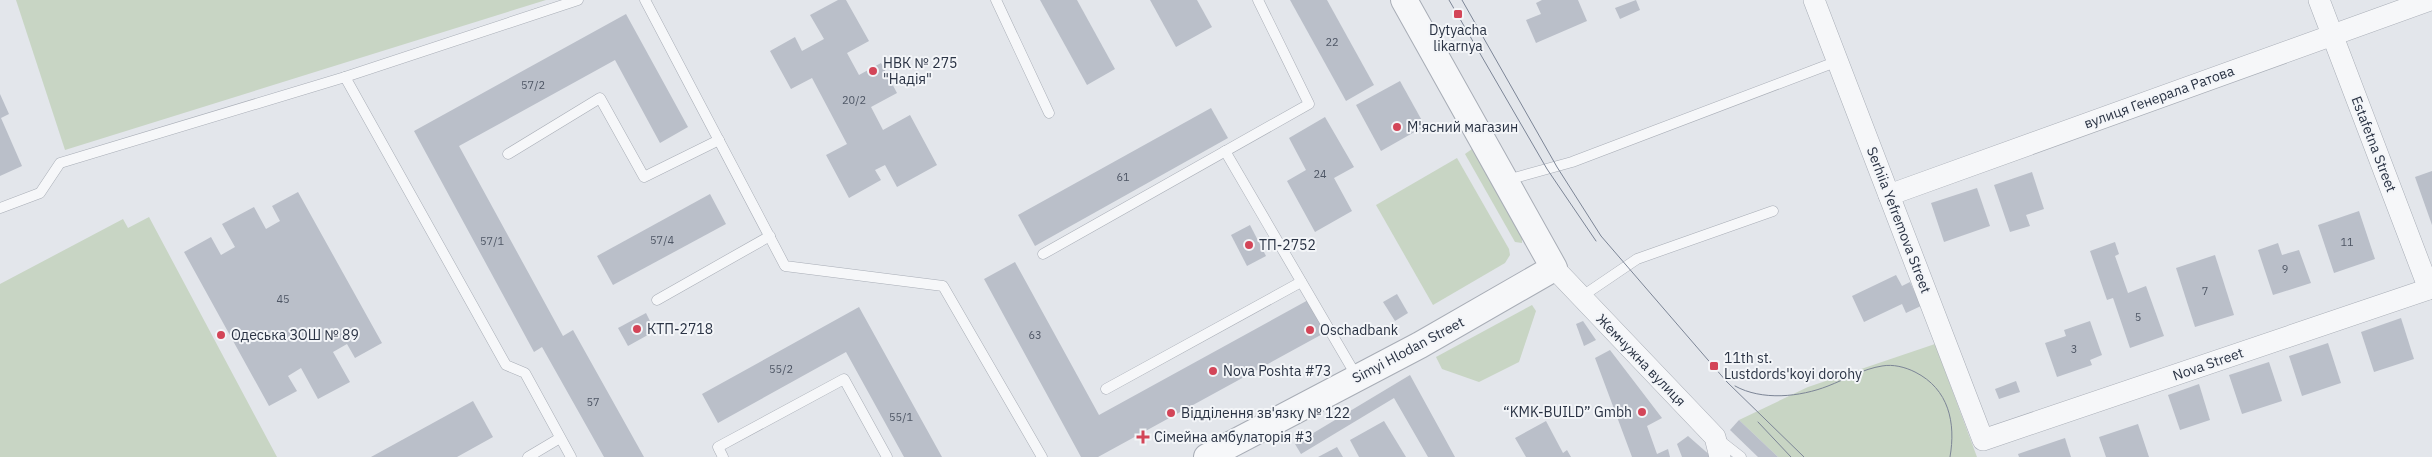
<svg xmlns="http://www.w3.org/2000/svg" width="2432" height="457" viewBox="0 0 2432 457" font-family="'IBM Plex Sans',sans-serif">
<rect width="100%" height="100%" fill="#e3e6eb"/>
<!-- green -->
<g fill="#c8d5c4">
<path d="M16,0H546L65,150Z"/>
<path d="M1472,149L1522,237V243L1515,242L1465,154Z"/>
<path d="M1457,158L1509,249L1510,255L1505,263L1433,305L1376,205Z"/>
<path d="M149,217L277,457H0V284L123,219L128,228Z"/>
<path d="M1532,305L1536,311L1519,362L1479,382L1442,369L1436,357Z"/>
<path d="M1935,344L1977,457H1778L1739,420L1808,387Z"/>
</g>
<!-- building -->
<g fill="#babfc9">
<path d="M838,0H846L869,41L847,53L859,75L881,63L897,93L871,107L883,130L910,115L937,165L897,187L885,165L875,170L881,180L849,198L826,155L847,144L812,78L791,89L770,51L795,37L802,51L824,39L810,15Z"/>
<path d="M1040,0H1077L1115,69L1087,85Z"/>
<path d="M1150,0H1197L1212,27L1176,47Z"/>
<path d="M1290,0H1327L1374,85L1346,101Z"/>
<path d="M1542,0H1578L1587,21L1536,43L1526,20L1541,14L1536,3Z"/>
<path d="M1636,0L1640,10L1620,19L1615,8Z"/>
<path d="M626,14L688,127L660,143L615,60L459,146L563,336L573,330L644,457H604L542,347L534,352L414,131Z"/>
<path d="M1400,81L1425,126L1381,151L1356,105Z"/>
<path d="M0,94L9,114L1,118L22,166L0,176Z"/>
<path d="M1211,108L1228,138L1035,246L1018,215Z"/>
<path d="M1325,117L1354,167L1334,178L1352,211L1315,232L1287,181L1306,170L1289,138Z"/>
<path d="M2432,171V225L2415,177Z"/>
<path d="M2032,172L2044,209L2026,215L2030,226L2010,232L1994,185Z"/>
<path d="M1977,188L1990,226L1944,242L1931,203Z"/>
<path d="M298,192L382,343L355,358L347,344L333,352L350,382L318,399L301,368L288,376L297,391L269,406L184,252L211,237L221,255L235,247L222,224L254,207L266,229L280,221L272,206Z"/>
<path d="M710,194L726,224L613,285L597,256Z"/>
<path d="M2359,211L2375,259L2334,273L2318,225Z"/>
<path d="M1250,225L1266,256L1247,266L1231,235Z"/>
<path d="M2115,242L2119,254L2115,256L2128,293L2146,286L2164,336L2130,348L2113,298L2107,300L2090,251Z"/>
<path d="M2278,243L2282,255L2299,250L2311,283L2273,295L2258,250Z"/>
<path d="M2215,255L2234,315L2195,327L2176,268Z"/>
<path d="M1015,262L1099,415L1310,299L1328,331L1098,457H1081L984,279Z"/>
<path d="M1896,275L1902,286L1910,282L1921,306L1906,313L1902,304L1864,322L1852,296Z"/>
<path d="M1397,294L1408,313L1395,321L1383,302Z"/>
<path d="M859,307L942,457H904L846,352L718,423L702,394Z"/>
<path d="M646,313L655,331L628,346L618,328Z"/>
<path d="M2401,318L2414,359L2374,372L2361,332Z"/>
<path d="M1583,321L1596,340L1584,346L1576,324Z"/>
<path d="M2090,321L2102,355L2090,360L2092,365L2057,377L2045,343L2066,336L2064,330Z"/>
<path d="M2328,343L2341,383L2302,396L2289,356Z"/>
<path d="M1610,350L1662,418L1647,426L1657,454L1668,449L1670,457H1632L1595,358Z"/>
<path d="M2269,362L2282,401L2242,414L2229,375Z"/>
<path d="M1410,375L1455,457H1428L1394,398L1301,454L1295,444Z"/>
<path d="M2016,381L2020,392L1999,399L1995,389Z"/>
<path d="M2199,384L2210,420L2180,430L2168,395Z"/>
<path d="M473,401L493,437L457,457H371Z"/>
<path d="M1739,420L1778,457H1758L1730,430Z"/>
<path d="M1384,421L1406,457H1359L1350,440Z"/>
<path d="M1546,421L1563,453L1567,450L1571,457H1526L1515,438Z"/>
<path d="M2138,424L2149,457H2106L2099,437Z"/>
<path d="M1688,436L1712,457H1682L1677,444Z"/>
<path d="M2065,438L2071,457H2019L2018,454Z"/>
<path d="M1337,447L1343,457H1318Z"/>
</g>
<g fill="none" stroke-linecap="round" stroke-linejoin="round">
<!-- service casing -->
<g stroke="#a8adb6" stroke-width="11">
<g id="service">
<path d="M645,0L785,266L943,286L1042,457"/>
<path d="M996,0L1049,113"/>
<path d="M345,77L578,0"/>
<path d="M1225,151L1357,377"/>
<path d="M508,154L600,98L644,177L719,140"/>
<path d="M1507,180L1572,162L1838,61"/>
<path d="M0,208L40,193L60,163L345,77L506,365L525,373L571,457"/>
<path d="M1043,254L1309,104L1258,0"/>
<path d="M1581,297L1637,259L1773,211"/>
<path d="M657,300L770,236"/>
<path d="M1106,389L1301,282"/>
<path d="M1718,439L1741,457"/>
<path d="M528,457L560,438"/>
<path d="M723,457L718,447L844,379L887,457"/>
</g>
</g>
<!-- minor casing -->
<g stroke="#a8adb6" stroke-width="22">
<g id="minor">
<path d="M1814,0L1983,440L2432,288"/>
<path d="M2319,0L2429,289"/>
<path d="M1889,195L2430,0"/>
<path d="M1554,268L1715,437L1720,457"/>
</g>
</g>
<!-- tertiary casing -->
<g stroke="#a8adb6" stroke-width="28">
<path id="tertiary" d="M1207,457L1420,345L1554,268L1404,0"/>
</g>
<!-- service -->
<use href="#service" stroke="#f6f7f9" stroke-width="10"/>
<!-- minor -->
<use href="#minor" stroke="#f6f7f9" stroke-width="21"/>
<!-- tertiary -->
<use href="#tertiary" stroke="#f6f7f9" stroke-width="26"/>
<!-- tram -->
<g stroke="#7c8596" stroke-width="1">
<path d="M1449,0L1547,169L1596,241"/>
<path d="M1462,0L1557,167L1601,236L1727,382L1804,457"/>
<path d="M1735,386C1762,401 1800,397 1828,386C1846,379 1863,369 1882,366C1893,364 1905,367 1915,372C1949,389 1956,423 1950,457"/>
<path d="M1758,422L1791,457"/>
</g>
</g>
<!-- markers -->
<g fill="#d34558" stroke="#f3f5f8" stroke-width="2">
<rect x="1453" y="9" width="10" height="10" rx="2.5"/>
<circle cx="873" cy="71" r="5"/>
<circle cx="1397" cy="127" r="5"/>
<circle cx="1249" cy="245" r="5"/>
<circle cx="637" cy="329" r="5"/>
<circle cx="1310" cy="330" r="5"/>
<circle cx="221" cy="335" r="5"/>
<rect x="1709" y="361" width="10" height="10" rx="2.5"/>
<circle cx="1213" cy="371" r="5"/>
<circle cx="1642" cy="412" r="5"/>
<circle cx="1171" cy="413" r="5"/>
<path d="M1140.5 429.5h5v5h5v5h-5v5h-5v-5h-5v-5h5z"/>
</g>
<g text-anchor="middle" dominant-baseline="central" stroke-width="4" stroke-linejoin="round" paint-order="stroke">
<!-- number labels -->
<g font-size="11" fill="#4e5665">
<text x="1332" y="42">22</text>
<text x="533" y="85">57/2</text>
<text x="854" y="100">20/2</text>
<text x="1320" y="174">24</text>
<text x="1123" y="177">61</text>
<text x="662" y="240">57/4</text>
<text x="492" y="241">57/1</text>
<text x="2347" y="242">11</text>
<text x="2285" y="269">9</text>
<text x="2205" y="291">7</text>
<text x="283" y="299">45</text>
<text x="2138" y="317">5</text>
<text x="1035" y="335">63</text>
<text x="2074" y="349">3</text>
<text x="781" y="369">55/2</text>
<text x="593" y="402">57</text>
<text x="901" y="417">55/1</text>
</g>
<!-- poi labels -->
<g font-size="14" fill="#2a3344" stroke="#f3f5f8" text-anchor="start">
<text x="1458" y="30" text-anchor="middle">Dytyacha<tspan x="1458" dy="16">likarnya</tspan></text>
<text x="883" y="63">НВК № 275<tspan x="883" dy="16">"Надія"</tspan></text>
<text x="1407" y="127">М'ясний магазин</text>
<text x="1259" y="245">ТП-2752</text>
<text x="647" y="329">КТП-2718</text>
<text x="1320" y="330">Oschadbank</text>
<text x="231" y="335">Одеська ЗОШ № 89</text>
<text x="1724" y="358">11th st.<tspan x="1724" dy="16">Lustdords'koyi dorohy</tspan></text>
<text x="1223" y="371">Nova Poshta #73</text>
<text x="1632" y="412" text-anchor="end">“KMK-BUILD” Gmbh</text>
<text x="1181" y="413">Відділення зв'язку № 122</text>
<text x="1154" y="437">Сімейна амбулаторія #3</text>
</g>
<!-- street labels -->
<g font-size="14" fill="#2a3344" stroke="#f3f5f8">
<text transform="translate(2159 97) rotate(-20)">вулиця Генерала Ратова</text>
<text transform="translate(2374 144) rotate(69)">Estafetna Street</text>
<text transform="translate(1899 220) rotate(69)">Serhiia Yefremova Street</text>
<text transform="translate(1408 350) rotate(-28)">Simyi Hlodan Street</text>
<text transform="translate(1641 360) rotate(46)">Жемчужна вулиця</text>
<text transform="translate(2208 364) rotate(-19)">Nova Street</text>
</g>
</g>
</svg>
